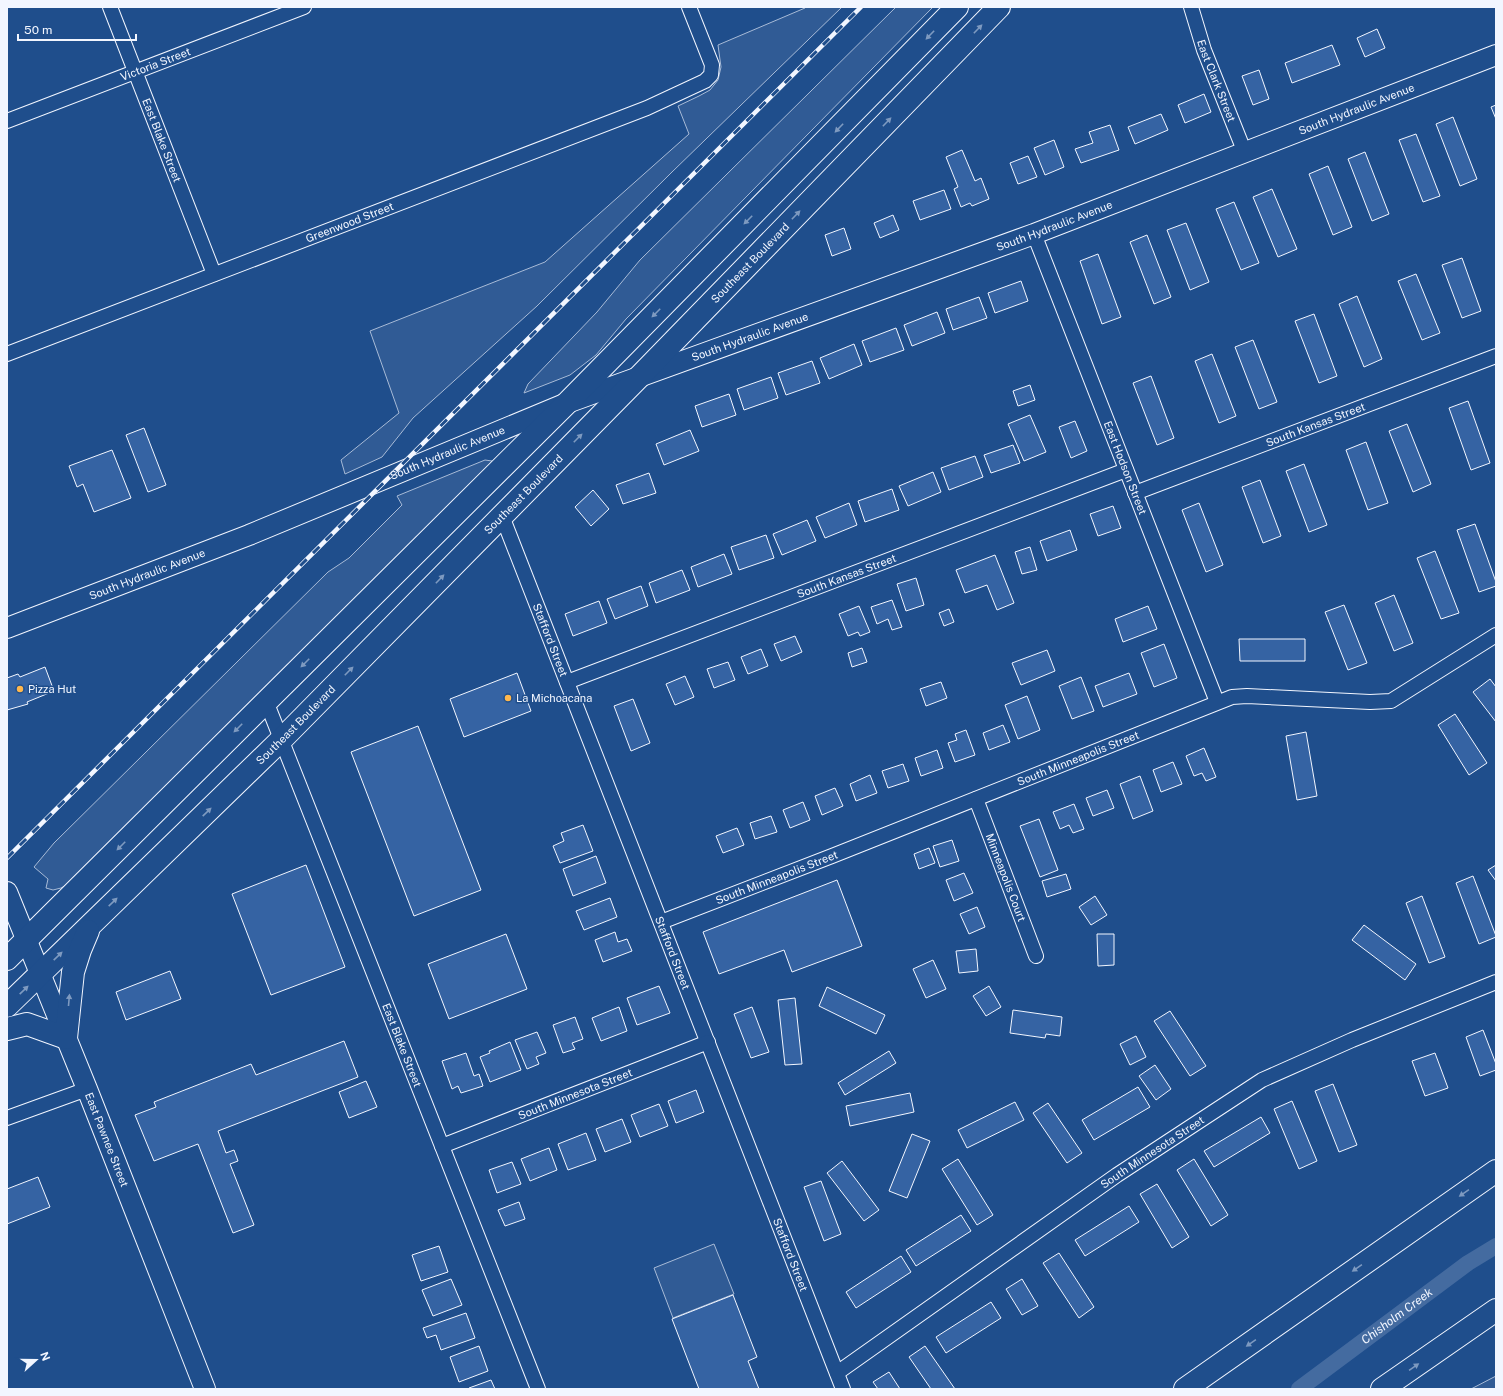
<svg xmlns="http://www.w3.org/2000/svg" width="1503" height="1396" viewBox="0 0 1503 1396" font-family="'Public Sans',sans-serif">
<rect width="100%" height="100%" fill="#1f4e8c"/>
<!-- built -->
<g fill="#305b95" stroke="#a8bbd7">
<path d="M805,7H842L672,172L537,306L413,418L382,457L345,474L341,460L399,413L370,331L545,262L689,134L678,106L699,96L710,90L718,80L721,67L718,45L805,8Z"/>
<path d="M896,7H933L626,319L596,355L570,375L524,393L528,384L597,312L640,260Z"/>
<path d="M485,460L492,461V466L70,883L61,888L53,890L46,888L48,879L34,867L54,843L328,572L349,558L402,505L397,496Z"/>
<path d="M714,1244L734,1294L673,1318L654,1268Z"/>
<path d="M1496,1376V1389H1471Z"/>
</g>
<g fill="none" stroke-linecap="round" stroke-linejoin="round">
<!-- canal -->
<path stroke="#446ba0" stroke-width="16" id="s1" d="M1299,1389L1468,1263L1496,1246"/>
</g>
<!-- building -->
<g fill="#3563a3" stroke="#f2f6ff">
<path d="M1377,29L1385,48L1365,57L1357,38Z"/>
<path d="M1332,45L1340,65L1292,83L1285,63Z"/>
<path d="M1259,70L1269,99L1253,105L1242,76Z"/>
<path d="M1204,94L1211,112L1185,123L1178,105Z"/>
<path d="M1496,105V119L1491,107Z"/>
<path d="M1161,114L1168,130L1135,144L1128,127Z"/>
<path d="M1453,117L1477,179L1460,186L1436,124Z"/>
<path d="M1110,125L1119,150L1081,163L1075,149L1093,143L1089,132Z"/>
<path d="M1416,134L1440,196L1423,202L1399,140Z"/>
<path d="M1054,140L1064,167L1045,175L1034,148Z"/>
<path d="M962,150L975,181L981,178L989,199L972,206L970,203L961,207L954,189L958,187L946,157Z"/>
<path d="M1365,152L1389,214L1372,221L1348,159Z"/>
<path d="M1028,156L1037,177L1018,184L1010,163Z"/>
<path d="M1328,166L1352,227L1333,235L1309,174Z"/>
<path d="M1272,189L1297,249L1278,257L1253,197Z"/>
<path d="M944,190L951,209L920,220L913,201Z"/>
<path d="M1234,202L1259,263L1241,270L1216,209Z"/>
<path d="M893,215L899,230L880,238L874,223Z"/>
<path d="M1186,223L1209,282L1190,290L1167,230Z"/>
<path d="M844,228L851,249L832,256L825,235Z"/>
<path d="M1147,235L1171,297L1154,304L1130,242Z"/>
<path d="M1098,254L1121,317L1102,324L1080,261Z"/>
<path d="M1462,258L1481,311L1462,318L1442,265Z"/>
<path d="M1416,274L1440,333L1422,340L1398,281Z"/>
<path d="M1021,281L1028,301L995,313L988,293Z"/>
<path d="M1357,296L1382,359L1364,367L1339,304Z"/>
<path d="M979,297L987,318L953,330L946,309Z"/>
<path d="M937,312L945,333L912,346L904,325Z"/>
<path d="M1314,314L1337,376L1319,383L1295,321Z"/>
<path d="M896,328L904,350L870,362L862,341Z"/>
<path d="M1253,340L1277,402L1259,409L1235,347Z"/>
<path d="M854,344L862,365L829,379L820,358Z"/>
<path d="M1212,354L1236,416L1219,423L1195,361Z"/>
<path d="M812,361L820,383L786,395L778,373Z"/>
<path d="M1151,376L1174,438L1157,445L1133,383Z"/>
<path d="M771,377L778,398L744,410L737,389Z"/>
<path d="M1030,385L1035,400L1018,406L1013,391Z"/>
<path d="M729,394L736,415L702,427L695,406Z"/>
<path d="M1468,401L1490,463L1471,470L1449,408Z"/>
<path d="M1030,415L1046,452L1024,461L1008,424Z"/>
<path d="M1075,421L1087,451L1071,458L1059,427Z"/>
<path d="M1407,424L1431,484L1413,492L1389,431Z"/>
<path d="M144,428L166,485L148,492L126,435Z"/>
<path d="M690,430L699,451L664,465L656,444Z"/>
<path d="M1366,442L1388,503L1368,510L1346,450Z"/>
<path d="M1013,445L1020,463L991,473L984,455Z"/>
<path d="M112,450L131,498L94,512L83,484L77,487L69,466Z"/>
<path d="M975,456L983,477L949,490L941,468Z"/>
<path d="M1304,464L1327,525L1309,532L1286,471Z"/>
<path d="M933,472L941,492L908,506L899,486Z"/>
<path d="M649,473L656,493L623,504L616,485Z"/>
<path d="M1260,480L1281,536L1263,543L1242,487Z"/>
<path d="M892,489L899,510L865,522L858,501Z"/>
<path d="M593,490L609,509L591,526L575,507Z"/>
<path d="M849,503L857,525L825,538L816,517Z"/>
<path d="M1199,503L1223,565L1206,572L1182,510Z"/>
<path d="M1113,506L1121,528L1098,536L1090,514Z"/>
<path d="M807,520L816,541L782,555L773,534Z"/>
<path d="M1475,524L1496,582V586L1479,592L1457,530Z"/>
<path d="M1070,530L1077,550L1047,561L1040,541Z"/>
<path d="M766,535L774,558L739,570L731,547Z"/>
<path d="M1030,547L1037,570L1022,574L1015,552Z"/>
<path d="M1435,551L1459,613L1441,619L1417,558Z"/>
<path d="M724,554L732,574L698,587L691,567Z"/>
<path d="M995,555L1014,603L997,610L987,585L965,593L956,570Z"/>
<path d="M682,570L690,590L656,603L649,583Z"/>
<path d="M916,578L924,605L906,611L897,584Z"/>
<path d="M641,586L648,606L615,619L607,599Z"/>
<path d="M1394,595L1413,643L1394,651L1375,603Z"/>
<path d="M892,600L902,627L892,630L888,619L877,624L871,607Z"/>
<path d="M599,601L607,623L573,636L565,614Z"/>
<path d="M1344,605L1367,663L1348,670L1325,612Z"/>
<path d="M859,606L870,632L860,636L858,632L848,636L839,614Z"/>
<path d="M1148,606L1157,629L1123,642L1115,619Z"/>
<path d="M949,609L954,622L944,626L939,613Z"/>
<path d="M795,636L802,652L781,661L774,644Z"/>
<path d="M1239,639H1305V661H1240Z"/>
<path d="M1164,644L1177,678L1154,687L1141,653Z"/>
<path d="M862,648L867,662L852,667L848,653Z"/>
<path d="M761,649L768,666L748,674L741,657Z"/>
<path d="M1047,650L1055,671L1021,685L1012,663Z"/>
<path d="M728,662L735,680L714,688L707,669Z"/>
<path d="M45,667L54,691L27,702L28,704L7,710V678L18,674L20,677Z"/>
<path d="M517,673L531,711L464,737L450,699Z"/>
<path d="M1129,673L1137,694L1103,707L1095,686Z"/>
<path d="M685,676L694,697L675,705L666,684Z"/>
<path d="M1081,677L1094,711L1072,719L1059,686Z"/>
<path d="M1490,679L1496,687V722L1473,692Z"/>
<path d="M941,682L947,698L926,706L920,689Z"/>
<path d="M1027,696L1040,730L1018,739L1005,705Z"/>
<path d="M633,699L650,743L631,751L614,706Z"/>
<path d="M1455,714L1487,763L1469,775L1438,725Z"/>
<path d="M1003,725L1010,742L989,750L983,733Z"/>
<path d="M418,726L481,890L414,916L351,752Z"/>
<path d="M966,730L975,755L955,762L948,743L957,740L955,734Z"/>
<path d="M1306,732L1317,796L1297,800L1286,736Z"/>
<path d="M1204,748L1216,777L1206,781L1202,773L1194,776L1186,756Z"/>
<path d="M937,750L943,768L921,776L915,758Z"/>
<path d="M1173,762L1182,784L1161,792L1153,770Z"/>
<path d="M903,764L909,781L888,788L882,771Z"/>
<path d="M870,775L877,793L856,801L850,784Z"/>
<path d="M1140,776L1153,811L1133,819L1120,784Z"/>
<path d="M835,788L843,806L822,815L815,796Z"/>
<path d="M1107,790L1114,808L1093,816L1086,798Z"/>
<path d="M803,802L810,820L790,828L783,810Z"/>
<path d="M1074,804L1084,829L1073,833L1069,825L1060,829L1053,812Z"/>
<path d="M771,816L777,832L755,839L750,823Z"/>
<path d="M1039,819L1058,870L1040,877L1020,826Z"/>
<path d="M583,825L593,851L560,863L553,846L564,841L561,833Z"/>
<path d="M737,828L744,845L723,853L716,836Z"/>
<path d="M952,840L959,861L940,867L933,846Z"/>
<path d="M929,848L935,863L919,869L914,854Z"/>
<path d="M596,856L606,883L573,896L563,869Z"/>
<path d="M306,865L345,967L271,995L232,894Z"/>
<path d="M1496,865V881L1488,870Z"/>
<path d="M964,873L973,893L954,901L946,880Z"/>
<path d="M1066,874L1071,889L1047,897L1042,881Z"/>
<path d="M1473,876L1496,936V937L1479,944L1456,883Z"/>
<path d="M837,880L862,946L792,972L784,950L719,974L703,932Z"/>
<path d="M1095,896L1107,915L1091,925L1079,907Z"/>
<path d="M1422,896L1445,957L1429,963L1406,903Z"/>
<path d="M610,898L617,917L584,930L576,911Z"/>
<path d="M977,907L985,927L969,934L960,914Z"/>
<path d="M1364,925L1416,964L1405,980L1352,940Z"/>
<path d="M615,932L618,942L627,939L632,951L603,962L595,940Z"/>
<path d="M506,934L527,989L449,1019L428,964Z"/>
<path d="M1097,934H1114V965L1098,966Z"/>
<path d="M976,949L978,971L959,973L956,951Z"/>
<path d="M933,960L946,989L926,998L913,969Z"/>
<path d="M170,971L181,999L126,1020L116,992Z"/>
<path d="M659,986L670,1013L637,1025L627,998Z"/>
<path d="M989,986L1001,1007L986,1016L973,996Z"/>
<path d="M827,987L885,1015L876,1034L819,1006Z"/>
<path d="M795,998L802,1064L785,1065L778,1000Z"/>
<path d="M619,1007L627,1031L601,1041L592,1018Z"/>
<path d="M752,1007L769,1052L751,1058L734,1014Z"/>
<path d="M1013,1010L1062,1017L1060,1036L1046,1034L1045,1038L1010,1033Z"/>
<path d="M1170,1011L1206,1066L1190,1076L1154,1021Z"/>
<path d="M575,1017L583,1039L572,1043L575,1049L563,1053L553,1025Z"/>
<path d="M1483,1030L1496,1064V1070L1480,1076L1466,1037Z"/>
<path d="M537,1032L546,1053L536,1057L539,1064L527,1069L515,1040Z"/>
<path d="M1136,1036L1146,1057L1130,1065L1120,1044Z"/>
<path d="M344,1041L358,1077L218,1131L226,1153L234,1150L238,1161L230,1164L254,1225L233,1233L198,1144L154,1161L135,1115L156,1107L154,1102L251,1064L256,1075Z"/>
<path d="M510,1042L521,1070L490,1082L480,1057L490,1053L489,1051Z"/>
<path d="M889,1051L896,1063L845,1095L838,1083Z"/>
<path d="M466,1053L474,1076L479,1074L483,1086L461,1093L458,1086L452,1089L442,1061Z"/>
<path d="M1435,1053L1448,1088L1425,1096L1412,1061Z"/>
<path d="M1155,1065L1171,1089L1156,1100L1139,1076Z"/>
<path d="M366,1081L377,1107L349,1118L339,1092Z"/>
<path d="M1333,1084L1357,1145L1339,1152L1315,1091Z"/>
<path d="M1138,1087L1150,1107L1094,1140L1082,1120Z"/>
<path d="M696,1090L704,1112L676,1123L668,1101Z"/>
<path d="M910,1093L914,1112L850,1126L846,1106Z"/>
<path d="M1292,1101L1317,1161L1299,1169L1274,1109Z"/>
<path d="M1015,1102L1024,1120L967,1148L958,1130Z"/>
<path d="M1048,1103L1082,1153L1067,1163L1033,1113Z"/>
<path d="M659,1104L668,1126L640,1137L631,1115Z"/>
<path d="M1261,1117L1270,1133L1214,1167L1204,1151Z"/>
<path d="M622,1119L631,1142L605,1152L596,1129Z"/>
<path d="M586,1133L596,1160L568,1170L558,1144Z"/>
<path d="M912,1134L930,1141L907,1198L889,1191Z"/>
<path d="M549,1148L557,1170L530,1181L521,1159Z"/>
<path d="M958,1159L993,1215L977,1225L942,1169Z"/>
<path d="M1194,1159L1228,1215L1211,1226L1177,1170Z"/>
<path d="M842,1161L879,1210L864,1221L827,1173Z"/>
<path d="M512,1162L521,1184L497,1193L489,1170Z"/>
<path d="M38,1177L50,1207L7,1224V1189Z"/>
<path d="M821,1181L841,1234L824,1241L804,1187Z"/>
<path d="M1157,1184L1189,1237L1172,1248L1140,1194Z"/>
<path d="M519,1202L525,1219L505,1226L498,1210Z"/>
<path d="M1129,1206L1139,1222L1085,1256L1075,1240Z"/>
<path d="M961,1215L971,1231L916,1266L906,1250Z"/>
<path d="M439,1246L448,1272L421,1281L412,1255Z"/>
<path d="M1059,1253L1094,1307L1079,1318L1043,1263Z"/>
<path d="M901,1256L911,1272L856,1308L846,1292Z"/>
<path d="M451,1279L462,1305L433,1316L422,1290Z"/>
<path d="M1022,1279L1038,1306L1022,1315L1006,1289Z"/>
<path d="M733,1295L757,1357L748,1361L759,1389H699L672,1319Z"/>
<path d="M991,1302L1001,1318L946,1353L936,1337Z"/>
<path d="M466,1313L475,1338L441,1350L436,1335L427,1338L423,1328Z"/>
<path d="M479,1346L488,1371L459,1382L450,1357Z"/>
<path d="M925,1346L955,1389H931L909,1357Z"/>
<path d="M889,1372L900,1389H878L873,1382Z"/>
<path d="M491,1380L495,1389H470L469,1388Z"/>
</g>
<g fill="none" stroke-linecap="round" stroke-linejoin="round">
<!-- street casing -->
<g stroke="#f2f6ff" stroke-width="16">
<g id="street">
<path id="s2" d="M110,7L214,274"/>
<path id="s3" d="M1191,7L1204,50L1245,153"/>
<path id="s4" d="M7,121L304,7"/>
<path id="s5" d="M1034,234L1217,702"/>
<path id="s6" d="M7,354L647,108L705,81L711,75L712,65L689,7"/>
<path id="s7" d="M1135,493L1496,356"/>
<path id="s8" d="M502,516L843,1389"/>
<path id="s9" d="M567,682L1126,470"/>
<path id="s10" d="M266,701L538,1389"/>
<path id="s11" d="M976,799L1036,956"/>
<path id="s12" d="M661,922L832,856L1232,697L1247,696L1370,702L1391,701L1496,635"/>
<path d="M7,1118L87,1089"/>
<path id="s13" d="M442,1146L708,1042"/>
<path id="s14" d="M837,1373L1117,1175L1262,1080L1352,1040L1496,982"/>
</g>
</g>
<!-- secondary casing -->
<g stroke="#f2f6ff" stroke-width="22">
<g id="secondary">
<path id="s15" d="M7,628L249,535L567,403L1034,234L1496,55"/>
<path id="s16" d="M7,892L87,1089L205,1389"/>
</g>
</g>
<!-- primary casing -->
<g stroke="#f2f6ff" stroke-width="24">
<g id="primary">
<path d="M7,959L567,403L957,7"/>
<path id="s17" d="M7,1006L281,740L639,377L999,7"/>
<path d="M7,1029L27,1024L66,1038L73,972L80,950L88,931"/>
</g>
</g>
<!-- highway casing -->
<g stroke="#f2f6ff" stroke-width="24">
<g id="highway">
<path d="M1185,1389L1496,1171"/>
<path d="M1382,1389L1496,1310"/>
</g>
</g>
<!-- street -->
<use href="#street" stroke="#1f4e8c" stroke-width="14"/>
<!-- secondary -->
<use href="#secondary" stroke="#1f4e8c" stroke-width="20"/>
<!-- primary -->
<use href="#primary" stroke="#1f4e8c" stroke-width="22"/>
<!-- highway -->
<use href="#highway" stroke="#1f4e8c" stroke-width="22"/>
<!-- rail casing -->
<g stroke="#f2f6ff" stroke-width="4.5">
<path id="rail" d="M7,858L861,7"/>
</g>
<!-- rail -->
<use href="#rail" stroke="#1f4e8c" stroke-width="3" stroke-dasharray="9" stroke-linecap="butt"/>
</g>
<!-- one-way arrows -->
<defs><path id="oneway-solid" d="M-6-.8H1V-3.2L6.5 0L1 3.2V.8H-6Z"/></defs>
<g fill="#7e9ac0">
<use href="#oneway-solid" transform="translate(978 29) rotate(-46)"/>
<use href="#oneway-solid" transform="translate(930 35) rotate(134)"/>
<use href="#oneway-solid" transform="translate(887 122) rotate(-46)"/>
<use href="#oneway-solid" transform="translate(839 128) rotate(134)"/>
<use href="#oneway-solid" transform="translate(796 215) rotate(-46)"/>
<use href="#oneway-solid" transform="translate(748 220) rotate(135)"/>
<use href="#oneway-solid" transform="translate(656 313) rotate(135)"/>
<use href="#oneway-solid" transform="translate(578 438) rotate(-45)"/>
<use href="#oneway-solid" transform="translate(440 579) rotate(-46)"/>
<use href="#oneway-solid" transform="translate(305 663) rotate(135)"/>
<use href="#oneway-solid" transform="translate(349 671) rotate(-45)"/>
<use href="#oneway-solid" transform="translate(238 728) rotate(135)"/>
<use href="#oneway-solid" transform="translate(207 812) rotate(-44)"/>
<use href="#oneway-solid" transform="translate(121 846) rotate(135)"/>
<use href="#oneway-solid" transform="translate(113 902) rotate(-44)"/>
<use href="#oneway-solid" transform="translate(58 956) rotate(-44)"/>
<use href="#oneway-solid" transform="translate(24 990) rotate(-44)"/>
<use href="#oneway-solid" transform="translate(69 1000) rotate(-85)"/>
<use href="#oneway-solid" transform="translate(1464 1193) rotate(145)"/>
<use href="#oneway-solid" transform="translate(1357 1268) rotate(145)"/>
<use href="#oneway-solid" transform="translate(1251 1343) rotate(145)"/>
<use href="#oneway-solid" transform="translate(1414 1367) rotate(-35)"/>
</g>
<!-- markers -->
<g fill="#ffb74d" stroke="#1f4e8c" stroke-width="1.5">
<circle cx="20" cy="689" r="4"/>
<circle cx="508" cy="698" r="4"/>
</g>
<g text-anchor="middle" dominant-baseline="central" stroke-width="3" stroke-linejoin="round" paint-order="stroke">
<!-- street labels -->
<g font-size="11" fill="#f2f6ff" stroke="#1f4e8c">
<text stroke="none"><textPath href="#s4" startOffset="159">Victoria Street</textPath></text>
<text stroke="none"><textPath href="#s3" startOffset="78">East Clark Street</textPath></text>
<text stroke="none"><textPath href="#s15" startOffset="1446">South Hydraulic Avenue</textPath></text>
<text stroke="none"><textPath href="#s2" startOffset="143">East Blake Street</textPath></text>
<text stroke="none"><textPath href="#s6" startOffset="367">Greenwood Street</textPath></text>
<text stroke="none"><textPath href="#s15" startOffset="1122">South Hydraulic Avenue</textPath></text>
<text stroke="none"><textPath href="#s17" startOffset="1051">Southeast Boulevard</textPath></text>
<text stroke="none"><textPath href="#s15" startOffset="798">South Hydraulic Avenue</textPath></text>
<text stroke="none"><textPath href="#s7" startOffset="193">South Kansas Street</textPath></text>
<text stroke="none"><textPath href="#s15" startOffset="474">South Hydraulic Avenue</textPath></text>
<text stroke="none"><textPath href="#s5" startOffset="251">East Hodson Street</textPath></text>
<text stroke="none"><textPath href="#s17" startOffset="727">Southeast Boulevard</textPath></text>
<text stroke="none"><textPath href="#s15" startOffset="150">South Hydraulic Avenue</textPath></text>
<text stroke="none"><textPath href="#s9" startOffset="299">South Kansas Street</textPath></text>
<text stroke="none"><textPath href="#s8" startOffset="133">Stafford Street</textPath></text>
<text stroke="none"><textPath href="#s17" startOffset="403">Southeast Boulevard</textPath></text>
<text stroke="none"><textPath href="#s12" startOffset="448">South Minneapolis Street</textPath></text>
<text stroke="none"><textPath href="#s12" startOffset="124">South Minneapolis Street</textPath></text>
<text stroke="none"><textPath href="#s11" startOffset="84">Minneapolis Court</textPath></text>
<text stroke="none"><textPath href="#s8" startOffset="469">Stafford Street</textPath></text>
<text stroke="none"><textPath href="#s10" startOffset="370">East Blake Street</textPath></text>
<text stroke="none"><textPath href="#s13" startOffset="143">South Minnesota Street</textPath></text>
<text stroke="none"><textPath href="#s16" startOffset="267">East Pawnee Street</textPath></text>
<text stroke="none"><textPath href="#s14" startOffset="385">South Minnesota Street</textPath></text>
<text stroke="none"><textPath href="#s8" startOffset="793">Stafford Street</textPath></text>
</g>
<!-- poi labels -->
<g font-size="11" fill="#f2f6ff" stroke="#1f4e8c" text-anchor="start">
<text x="28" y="689">Pizza Hut</text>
<text x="516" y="698">La Michoacana</text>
</g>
<!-- water labels -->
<g font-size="12" font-style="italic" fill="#f2f6ff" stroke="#1f4e8c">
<text stroke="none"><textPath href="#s1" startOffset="122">Chisholm Creek</textPath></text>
</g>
</g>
<!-- border -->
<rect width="1503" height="1396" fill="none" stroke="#f2f6ff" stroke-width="16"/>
<!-- north arrow -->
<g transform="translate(36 1360) rotate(69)" stroke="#1f4e8c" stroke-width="3" paint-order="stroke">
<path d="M0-3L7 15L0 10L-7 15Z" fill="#f2f6ff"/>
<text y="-6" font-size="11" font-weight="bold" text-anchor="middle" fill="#f2f6ff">N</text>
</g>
<!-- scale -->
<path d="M18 34v6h118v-6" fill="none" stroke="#f2f6ff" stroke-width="2"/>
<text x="24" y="34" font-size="12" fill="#f2f6ff" stroke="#1f4e8c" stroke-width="3" paint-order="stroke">50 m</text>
</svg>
